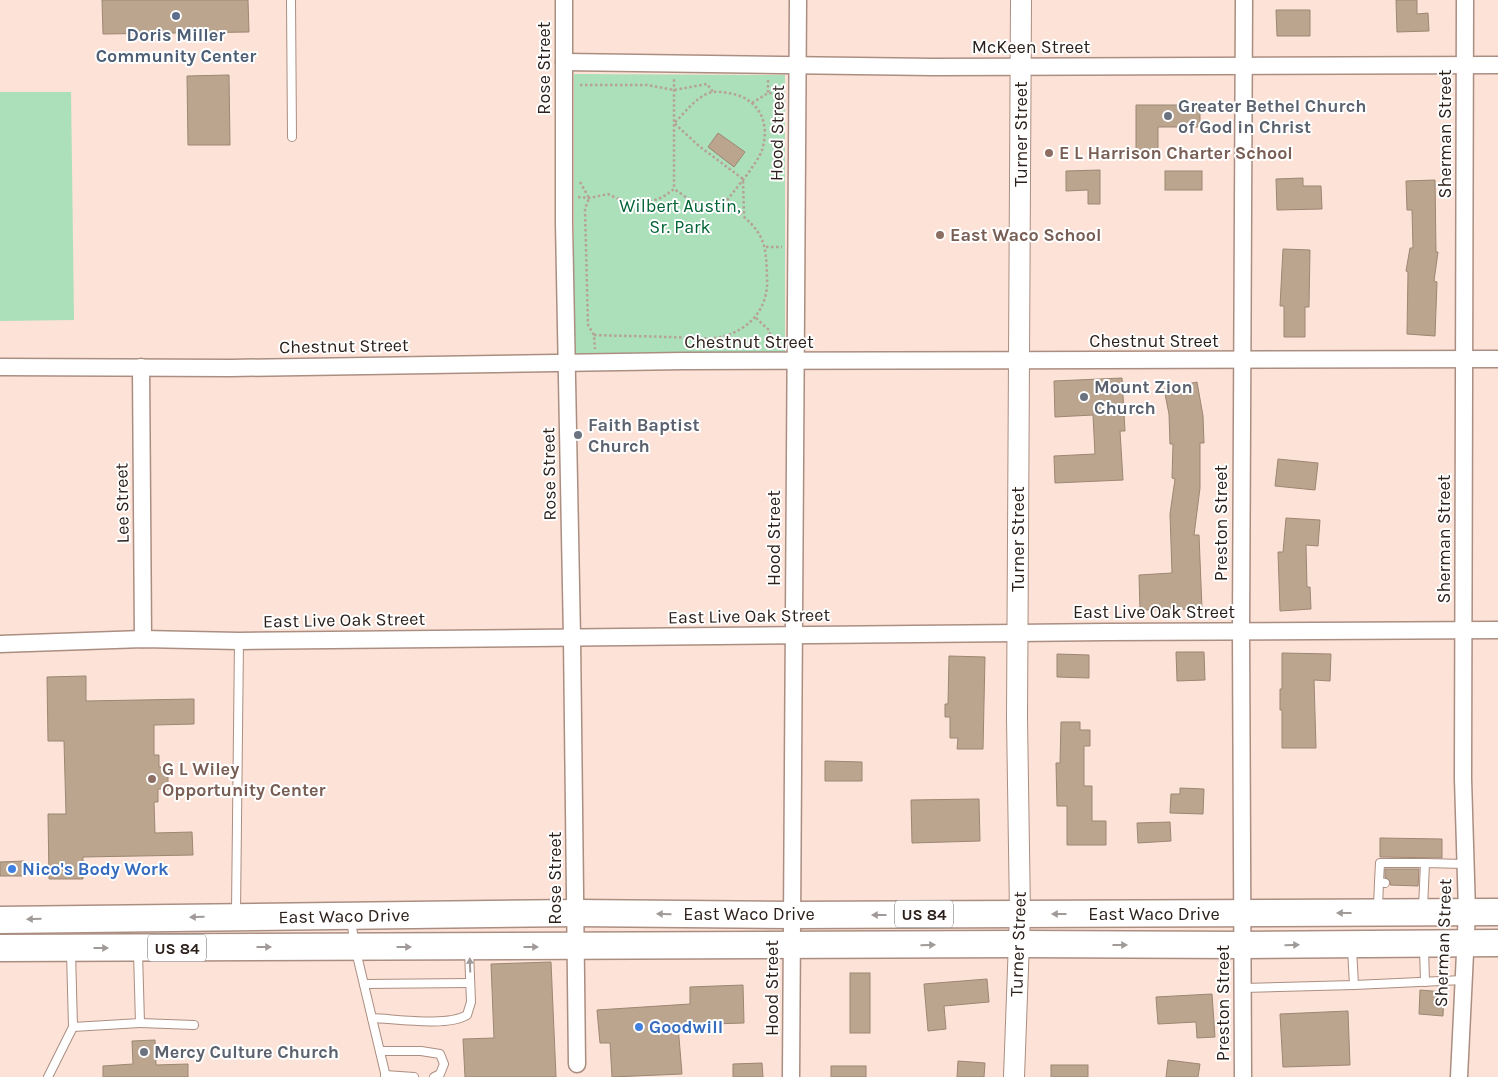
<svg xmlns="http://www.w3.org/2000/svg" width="1498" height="1077" viewBox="0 0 1498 1077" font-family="Karla,sans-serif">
<rect width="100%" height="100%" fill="#fce2d7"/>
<!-- green -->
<g fill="#abe0ba">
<path d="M574,74L785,75V358H574Z"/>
<path d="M0,92H71L74,320L0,321Z"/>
</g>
<!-- building -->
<g fill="#bba58f" stroke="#9c8772">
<path d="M102,0H248L249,32L103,34Z"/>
<path d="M1396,0H1417V14L1428,13L1429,31L1397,32Z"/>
<path d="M1276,10H1310V36H1277Z"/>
<path d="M229,75L230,145H188L187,76Z"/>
<path d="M1136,105H1200V127H1158V158H1136Z"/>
<path d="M718,133L745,152L734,167L708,147Z"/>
<path d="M1100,170V204H1088V190L1066,191V171Z"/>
<rect x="1165" y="171" width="37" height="19"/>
<path d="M1303,178V186H1321L1322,209L1277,210L1276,179Z"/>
<path d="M1435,180L1436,252H1438L1434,281L1437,282L1435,336L1407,334L1408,272L1406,271L1410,248H1413L1412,210H1407L1406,181Z"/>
<path d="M1283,249L1310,250L1309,307H1305V337H1284V306H1280Z"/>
<path d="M1122,378L1125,431H1120L1123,480L1055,483L1054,456L1095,454L1093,415L1055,417L1054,381Z"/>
<path d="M1197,382L1203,416L1204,443H1200V488L1194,535H1199L1202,609L1140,610L1139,575L1172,573L1170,514L1175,479L1172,478L1173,444H1170L1169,414L1164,389Z"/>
<path d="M1278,459L1318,463L1315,490L1275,486Z"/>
<path d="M1286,518L1320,520L1318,546L1306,545L1307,587H1310L1311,609L1280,611L1278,552H1283Z"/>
<path d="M1176,652H1204L1205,680L1177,681Z"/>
<path d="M1282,653L1331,654L1330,681L1314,680L1316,748H1282V710H1280V689H1282Z"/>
<path d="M1057,654L1089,655V678L1057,677Z"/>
<path d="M949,656L985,657L983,749H957L958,738H950V717H945V704H948Z"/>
<path d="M86,676V701L194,699V724L154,725V755H159V767H168V789H158V802H154L155,833L192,832L193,855L83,857V879H49L48,814H66L64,741H48L47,677Z"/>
<path d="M1061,722H1080V730H1090V746H1084V786H1092V821H1106V845H1067V806H1057L1056,763H1060Z"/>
<path d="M825,761L862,762V781H825Z"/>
<path d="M1180,788L1204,789L1203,814L1170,813L1171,794H1180Z"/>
<path d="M979,799L980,841L912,843L911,800Z"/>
<path d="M1170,822L1171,841L1138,843L1137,823Z"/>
<path d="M1380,838L1442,839V858L1380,857Z"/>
<path d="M24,861V876H0V862Z"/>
<path d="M1385,869H1419L1418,886L1390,885V881L1385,877Z"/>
<path d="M551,962L556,1077H465L463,1039L494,1038L491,964Z"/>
<rect x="850" y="973" width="20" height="60"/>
<path d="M987,979L989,1002L944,1006L946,1029L928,1031L924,984Z"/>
<path d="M743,985L744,1023L678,1025L682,1074L612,1077L610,1043H600L597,1010L690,1004V987Z"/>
<path d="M1420,990L1444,992L1443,1016L1419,1014Z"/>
<path d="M1212,994L1215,1037L1197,1038L1196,1022L1158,1024L1156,997Z"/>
<path d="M1348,1011L1350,1065L1283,1067L1280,1014Z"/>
<path d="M155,1040L156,1065L188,1064V1077H103V1066L133,1064L132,1041Z"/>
<path d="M1168,1060L1200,1064L1198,1077H1166Z"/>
<path d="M958,1061L985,1063L984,1077H957Z"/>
<path d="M762,1063L763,1077H733V1064Z"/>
<rect x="1051" y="1065" width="37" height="12"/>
<rect x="831" y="1066" width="35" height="11"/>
</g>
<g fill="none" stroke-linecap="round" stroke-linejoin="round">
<!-- service casing -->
<g stroke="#ab8e82" stroke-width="10">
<g id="service">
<path d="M291,0L292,137"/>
<path d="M1379,882L1380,863H1425"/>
<path d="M1378,908L1379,882L1385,883"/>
<path d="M1423,908L1425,863L1465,864"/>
<path d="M236,912L239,641"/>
<path d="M351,920L355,947L386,1077"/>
<path d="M1424,948L1425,982"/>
<path d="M71,952L73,1027L140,1023L138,952"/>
<path d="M364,984L470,983"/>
<path d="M1354,985L1463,980"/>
<path d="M1243,988L1354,985L1352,949"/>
<path d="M372,1018C397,1019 447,1027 467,1015L471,1002L469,951"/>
<path d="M140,1023L194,1025"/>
<path d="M380,1051H421L440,1054L444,1064L440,1074L434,1077"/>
<path d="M385,1075L414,1077"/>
<path d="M48,1077L73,1027"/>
</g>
</g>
<!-- minor casing -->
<g stroke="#ab8e82" stroke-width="19">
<g id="minor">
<path d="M564,0V223L572,638L577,1064"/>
<path d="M564,62L933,67L1498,65"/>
<path d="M0,367L231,368L684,361L1498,359"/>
<path d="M141,367L143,639"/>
<path d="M0,644L143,639L239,641L1106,632L1498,630"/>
<path d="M791,1077L798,0"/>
<path d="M1243,1077L1241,631L1244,0"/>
<path d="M1459,1077L1467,912L1463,779L1465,0"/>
</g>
</g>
<!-- tertiary casing -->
<g stroke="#ab8e82" stroke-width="22">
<path id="tertiary" d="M1014,1077L1020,914L1017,718L1021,0"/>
</g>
<!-- primary casing -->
<g stroke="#ab8e82" stroke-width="29">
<g id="primary">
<path d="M0,920L576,913L792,915L1498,912"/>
<path d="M0,948L1019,944L1243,945L1498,943"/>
</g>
</g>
<!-- path -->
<g stroke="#b6a198" stroke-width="2.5" stroke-dasharray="2.5 2.5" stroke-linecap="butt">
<path d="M768,80V93"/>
<path d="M580,85H647L674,90L707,84L713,92"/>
<path d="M752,103L768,93L783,94"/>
<path d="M580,182L589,198L585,209L588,325L594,335L595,349"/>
<path d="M578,197L589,198L608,194L631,205L644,204L663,197L674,189V77"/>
<path d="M724,204C733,192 758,163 762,150C771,122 758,97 728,93C723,92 715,91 709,93C695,98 685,113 674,123L699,146L743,179L744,216"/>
<path d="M766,247H782"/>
<path d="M756,318L769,330L773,345"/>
<path d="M594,335C619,336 643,336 667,337C682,337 708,340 721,337C750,330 769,308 767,277C766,248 766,236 743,216C724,199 720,209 700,204C691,202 682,194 674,189"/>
</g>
<!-- service -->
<use href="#service" stroke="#fff" stroke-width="8"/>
<!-- minor -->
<use href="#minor" stroke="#fff" stroke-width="16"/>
<!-- tertiary -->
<use href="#tertiary" stroke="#fff" stroke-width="20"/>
<!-- primary -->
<use href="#primary" stroke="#fff" stroke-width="26"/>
</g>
<!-- one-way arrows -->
<defs><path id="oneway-solid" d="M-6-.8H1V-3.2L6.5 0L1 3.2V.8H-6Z" transform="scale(1.25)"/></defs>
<g fill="#a09b98">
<use href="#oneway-solid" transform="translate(1344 913) rotate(180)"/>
<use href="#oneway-solid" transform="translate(664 914) rotate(-179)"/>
<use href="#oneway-solid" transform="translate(1059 914) rotate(180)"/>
<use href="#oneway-solid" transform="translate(879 915) rotate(180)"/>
<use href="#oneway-solid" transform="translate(197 917) rotate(179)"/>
<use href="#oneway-solid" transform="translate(34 919) rotate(179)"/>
<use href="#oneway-solid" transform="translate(928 945) rotate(-1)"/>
<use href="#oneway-solid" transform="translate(1120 945)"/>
<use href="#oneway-solid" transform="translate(1292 945) rotate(-1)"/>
<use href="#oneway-solid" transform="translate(264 947)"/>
<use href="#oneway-solid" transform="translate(404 947)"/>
<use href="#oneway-solid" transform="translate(531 947)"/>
<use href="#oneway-solid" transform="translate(101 948)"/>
<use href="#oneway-solid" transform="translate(470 965) rotate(-92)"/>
</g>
<!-- markers -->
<circle fill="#5c6f8a" stroke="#fff" stroke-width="2" cx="176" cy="16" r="5"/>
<g fill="#6b7280" stroke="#fff" stroke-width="2">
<circle cx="1168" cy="116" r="5"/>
<circle cx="1084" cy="397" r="5"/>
<circle cx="578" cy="435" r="5"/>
<circle cx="144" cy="1052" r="5"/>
</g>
<g fill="#8d6e63" stroke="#fff" stroke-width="2">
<circle cx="1049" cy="153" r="5"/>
<circle cx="940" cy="235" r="5"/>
<circle cx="152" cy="779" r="5"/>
</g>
<g fill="#3f7fe0" stroke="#fff" stroke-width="2">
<circle cx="12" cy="869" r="5"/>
<circle cx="639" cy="1027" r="5"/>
</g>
<g text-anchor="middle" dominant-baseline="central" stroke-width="4" stroke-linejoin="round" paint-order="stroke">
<!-- shield labels -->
<g fill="#fff" stroke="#6b635f" stroke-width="1">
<rect x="895" y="900.5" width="58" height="27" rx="4"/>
<rect x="148" y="934.5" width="58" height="27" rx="4"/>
</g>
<g font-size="16" font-weight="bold" fill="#2c201b">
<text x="924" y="914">US 84</text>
<text x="177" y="948">US 84</text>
</g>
<!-- service labels -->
<g font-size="18" font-weight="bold" fill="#4e5e75" stroke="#fff">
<text x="176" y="35">Doris Miller<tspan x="176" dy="21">Community Center</tspan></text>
</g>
<!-- street labels -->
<g font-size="18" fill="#2c201b" stroke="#fff">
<text x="1031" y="47">McKeen Street</text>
<text transform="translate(544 68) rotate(-90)">Rose Street</text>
<text transform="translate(777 133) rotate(-89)">Hood Street</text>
<text transform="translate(1021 134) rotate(-90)">Turner Street</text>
<text transform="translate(1445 134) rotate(-90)">Sherman Street</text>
<text x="1154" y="341">Chestnut Street</text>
<text x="749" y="342">Chestnut Street</text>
<text transform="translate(344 346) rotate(-1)">Chestnut Street</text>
<text transform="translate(549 474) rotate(-91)">Rose Street</text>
<text transform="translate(122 503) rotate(-91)">Lee Street</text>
<text transform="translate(1221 523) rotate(-90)">Preston Street</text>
<text transform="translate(774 538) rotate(-90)">Hood Street</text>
<text transform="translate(1018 539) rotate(-90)">Turner Street</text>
<text transform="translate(1444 539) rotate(-90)">Sherman Street</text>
<text x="1154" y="612">East Live Oak Street</text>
<text transform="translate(749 616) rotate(-1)">East Live Oak Street</text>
<text transform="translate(344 620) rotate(-1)">East Live Oak Street</text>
<text transform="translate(555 878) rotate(-90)">Rose Street</text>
<text x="749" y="914">East Waco Drive</text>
<text x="1154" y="914">East Waco Drive</text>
<text transform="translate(344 916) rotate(-1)">East Waco Drive</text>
<text transform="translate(1443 943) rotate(-88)">Sherman Street</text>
<text transform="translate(1018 944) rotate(-88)">Turner Street</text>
<text transform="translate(772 988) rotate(-90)">Hood Street</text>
<text transform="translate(1223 1003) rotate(-90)">Preston Street</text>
</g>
<!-- worship labels -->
<g font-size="18" font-weight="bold" fill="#5b616d" stroke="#fff" text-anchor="start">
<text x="1178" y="106">Greater Bethel Church<tspan x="1178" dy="21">of God in Christ</tspan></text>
<text x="1094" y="387">Mount Zion<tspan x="1094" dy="21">Church</tspan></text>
<text x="588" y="425">Faith Baptist<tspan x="588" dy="21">Church</tspan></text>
<text x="154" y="1052">Mercy Culture Church</text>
</g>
<!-- education labels -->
<g font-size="18" font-weight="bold" fill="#785e54" stroke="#fff" text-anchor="start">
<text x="1059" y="153">E L Harrison Charter School</text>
<text x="950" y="235">East Waco School</text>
<text x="162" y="769">G L Wiley<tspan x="162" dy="21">Opportunity Center</tspan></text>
</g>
<!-- park labels -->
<g font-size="18" fill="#006333" stroke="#fff">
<text x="680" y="206">Wilbert Austin,<tspan x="680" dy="21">Sr. Park</tspan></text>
</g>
<!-- shop labels -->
<g font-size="18" font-weight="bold" fill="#366cbe" stroke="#fff" text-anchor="start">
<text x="22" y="869">Nico's Body Work</text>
<text x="649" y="1027">Goodwill</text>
</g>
</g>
</svg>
